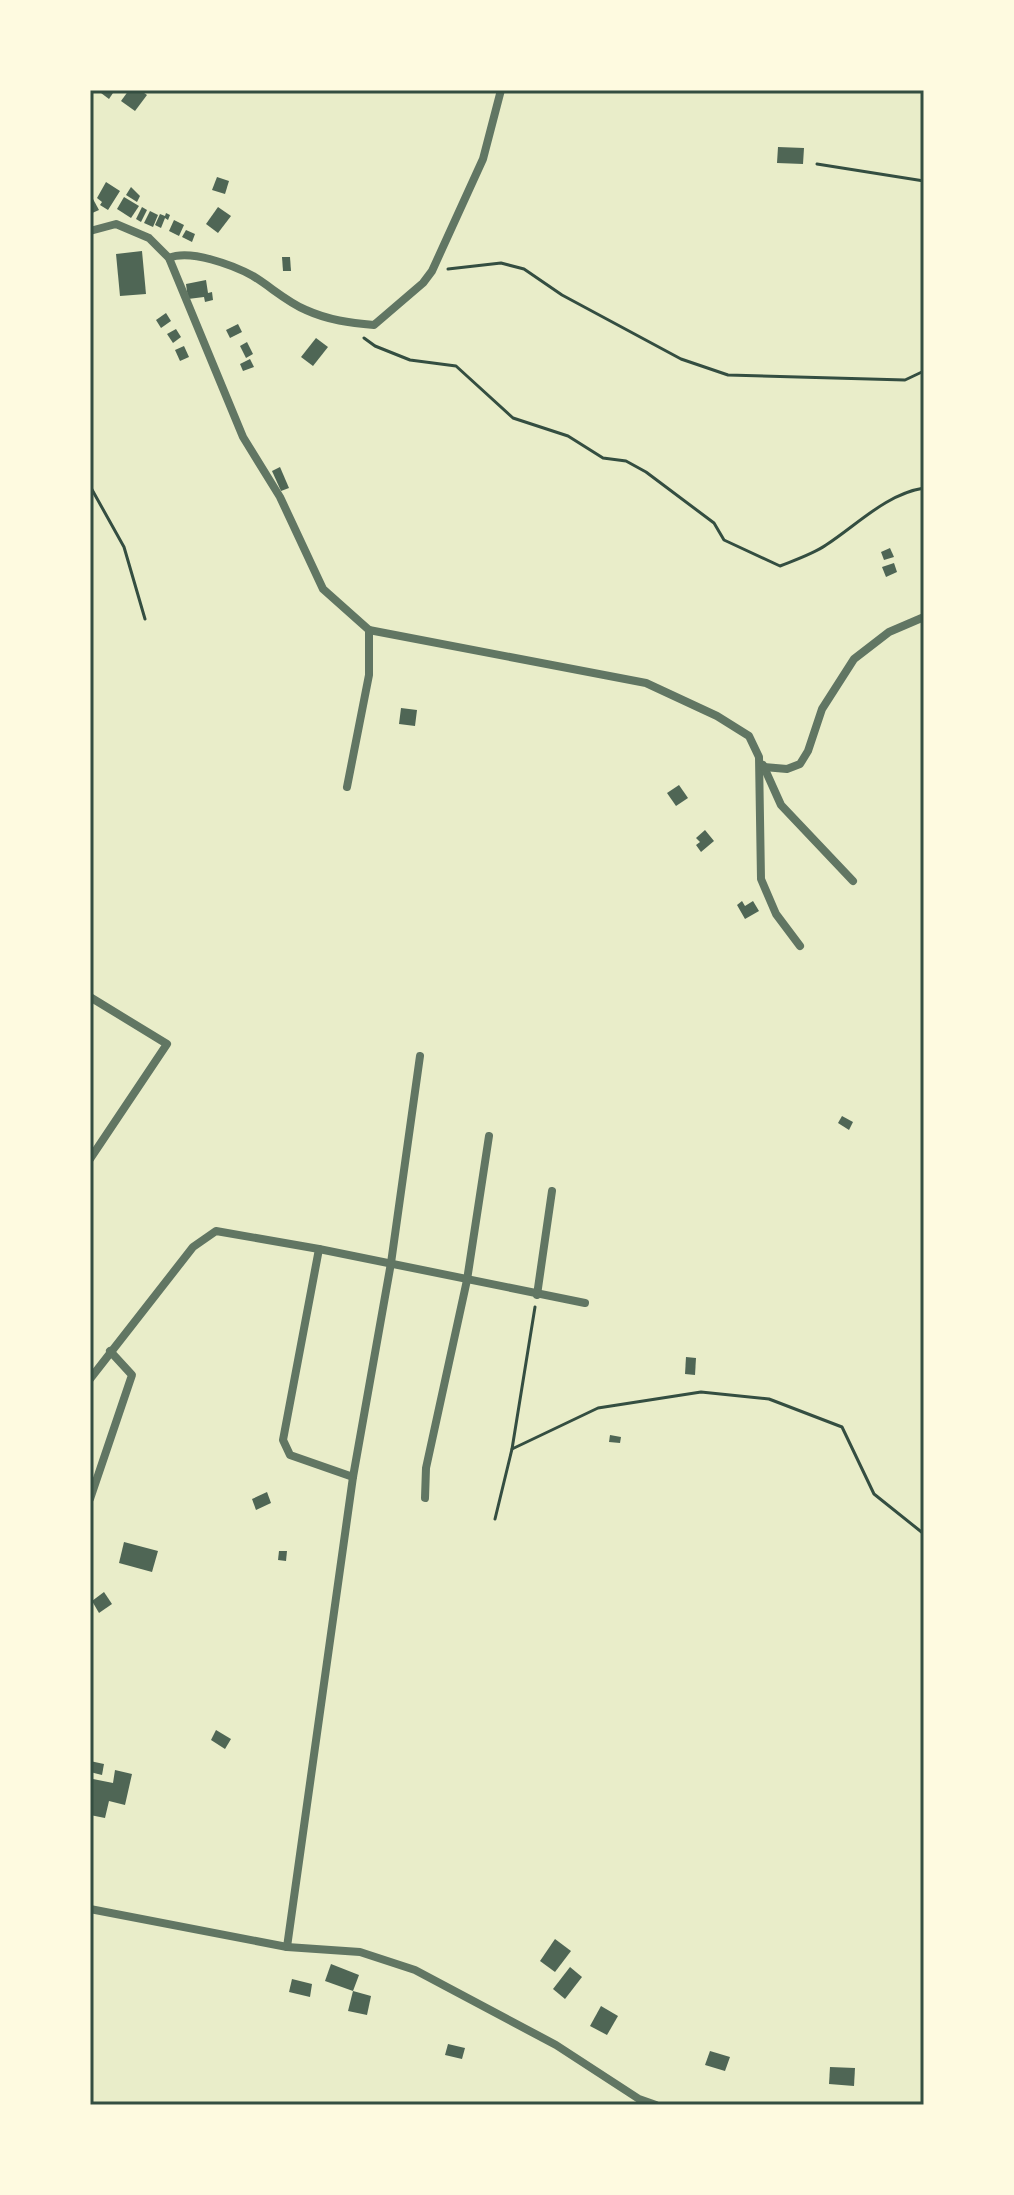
<svg xmlns="http://www.w3.org/2000/svg" width="1014" height="2195" viewBox="0 0 1014 2195" font-family="Signika,sans-serif">
<rect width="100%" height="100%" fill="#e9edc9"/>
<!-- building -->
<g fill="#4f6655">
<path d="M97,90H115L109,99Z"/>
<path d="M129,90H140L147,95L135,111L121,101Z"/>
<path d="M778,147L804,148L803,164L777,163Z"/>
<path d="M217,177L229,181L225,194L212,190Z"/>
<path d="M106,182L120,191L108,210L100,205L102,202L97,198Z"/>
<path d="M131,187L140,196L137,202L126,195Z"/>
<path d="M124,197L139,206L131,218L117,209Z"/>
<path d="M93,199L99,210L90,214V200Z"/>
<path d="M142,207L147,210L141,222L136,219Z"/>
<path d="M218,207L231,216L218,233L206,224Z"/>
<path d="M150,211L158,215L153,227L144,223Z"/>
<path d="M166,213L170,215L168,220L165,218L161,228L155,225L160,214L165,216Z"/>
<path d="M174,220L184,225L179,236L169,231Z"/>
<path d="M186,230L195,234L192,242L182,237Z"/>
<path d="M142,251L146,294L120,296L116,254Z"/>
<path d="M282,257H290L291,271H283Z"/>
<path d="M206,280L208,293L212,292L213,300L205,302L204,297L188,299L186,284Z"/>
<path d="M166,313L171,321L161,328L156,320Z"/>
<path d="M238,324L242,332L230,338L226,330Z"/>
<path d="M176,329L181,337L173,343L167,334Z"/>
<path d="M316,338L328,347L313,366L301,357Z"/>
<path d="M247,342L253,354L246,358L240,346Z"/>
<path d="M184,346L189,357L180,361L175,350Z"/>
<path d="M250,359L254,367L243,371L240,364Z"/>
<path d="M280,467L289,488L281,491L272,471Z"/>
<path d="M890,548L894,557L884,560L881,552Z"/>
<path d="M894,563L897,572L886,577L882,567Z"/>
<path d="M401,708L417,710L415,726L399,724Z"/>
<path d="M679,785L688,798L676,806L667,793Z"/>
<path d="M705,830L714,841L701,852L696,845L700,842L696,838Z"/>
<path d="M742,901L745,906L753,901L759,911L745,919L737,905Z"/>
<path d="M842,1116L853,1122L849,1130L838,1123Z"/>
<path d="M686,1357L696,1358L695,1375L685,1374Z"/>
<path d="M610,1435L621,1437L620,1443L609,1442Z"/>
<path d="M267,1492L271,1503L256,1510L252,1499Z"/>
<path d="M124,1542L158,1551L152,1572L119,1563Z"/>
<path d="M279,1551H287L286,1561L278,1560Z"/>
<path d="M104,1592L112,1604L99,1613L92,1601Z"/>
<path d="M216,1730L231,1739L225,1749L211,1740Z"/>
<path d="M90,1761L104,1764L102,1775L90,1772Z"/>
<path d="M115,1770L132,1774L125,1805L109,1801L105,1818L90,1815L93,1779L113,1783Z"/>
<path d="M555,1939L571,1951L555,1972L540,1961Z"/>
<path d="M331,1964L359,1975L353,1991L325,1981Z"/>
<path d="M570,1967L582,1977L565,1999L553,1989Z"/>
<path d="M292,1979L312,1984L310,1997L289,1992Z"/>
<path d="M353,1991L371,1996L367,2015L348,2011Z"/>
<path d="M601,2006L618,2016L607,2035L590,2026Z"/>
<path d="M448,2044L465,2048L462,2059L445,2055Z"/>
<path d="M710,2051L730,2057L725,2071L705,2065Z"/>
<path d="M830,2067L855,2068L854,2086L829,2084Z"/>
</g>
<g fill="none" stroke-linecap="round" stroke-linejoin="round">
<!-- path -->
<g stroke="#344e41" stroke-width="3">
<path d="M817,164L924,181"/>
<path d="M448,269L501,263L524,269L562,295L681,359L728,375L905,380L924,371"/>
<path d="M364,338L375,346L410,360L456,366L513,418L568,436L603,458L626,461L646,472L714,523L724,540L780,566C795,560 813,554 826,545C857,525 886,494 924,488"/>
<path d="M90,486L124,547L145,619"/>
<path d="M512,1449L598,1408L701,1392L769,1399L842,1427L874,1494L924,1534"/>
<path d="M495,1519L512,1449L535,1307"/>
</g>
<!-- minor -->
<g stroke="#617663" stroke-width="8">
<path d="M90,231L116,224L149,238L169,258L243,437L280,497L323,589L369,630L646,683L717,716L749,736L759,757L761,879L776,914L800,946"/>
<path d="M169,258C190,249 233,265 253,276C271,287 287,302 306,310C328,320 350,323 374,325L423,283L432,271L483,159L501,90"/>
<path d="M763,765L781,805L853,881"/>
<path d="M764,767L787,769L800,764L808,751L822,709L854,659L889,632L924,617"/>
<path d="M347,787L369,675V630"/>
<path d="M90,997L167,1044L90,1159"/>
<path d="M319,1249L283,1440L290,1455L353,1477"/>
<path d="M537,1295L552,1191"/>
<path d="M90,1379L193,1247L216,1231L319,1249L585,1303"/>
<path d="M425,1498L426,1468L467,1280L489,1136"/>
<path d="M90,1499L132,1375L110,1351"/>
<path d="M90,1909L287,1947L360,1952L415,1970L556,2045L639,2099L656,2105"/>
<path d="M287,1947L353,1477L391,1263L420,1056"/>
</g>
</g>
<!-- border -->
<rect width="1014" height="2195" fill="none" stroke="#fefae0" stroke-width="184"/>
<rect x="92" y="92" width="830" height="2011" fill="none" stroke="#344e41" stroke-width="3"/>
</svg>
